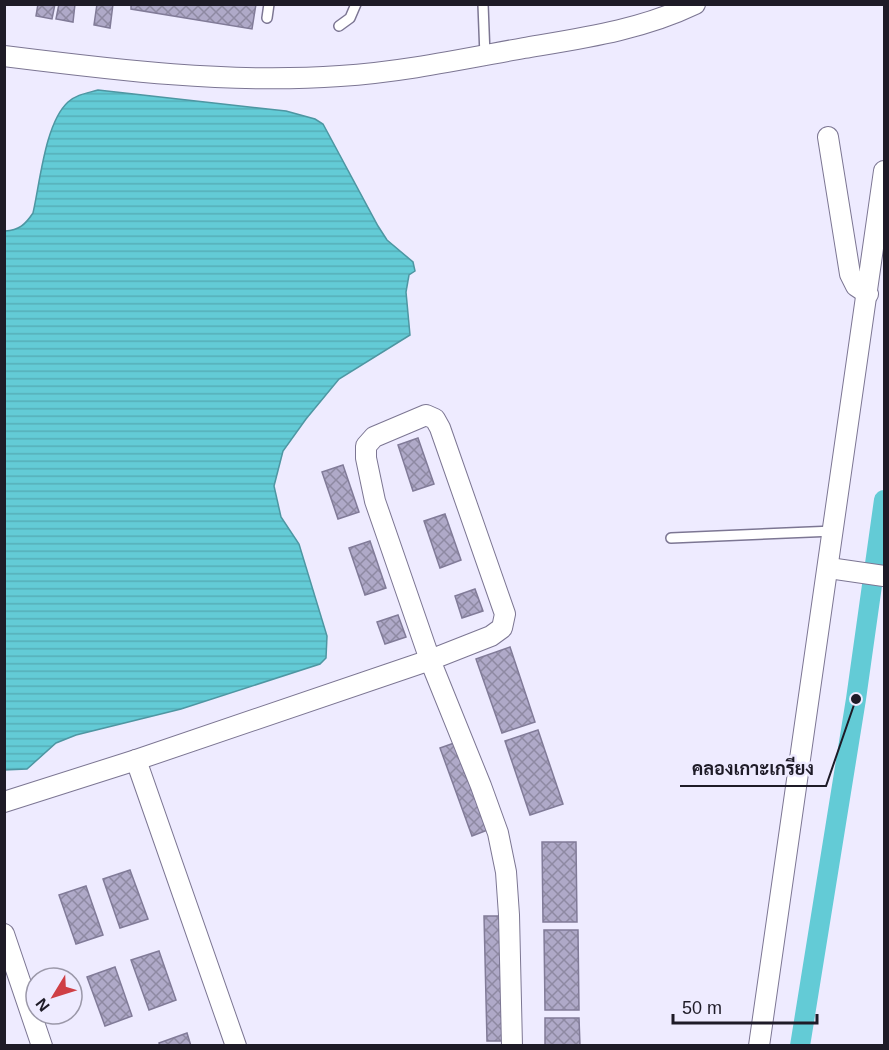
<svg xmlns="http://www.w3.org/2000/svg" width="889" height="1050" viewBox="0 0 889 1050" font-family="Helvetica,Sarabun,sans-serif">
<defs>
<pattern id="water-rules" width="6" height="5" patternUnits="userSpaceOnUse" patternTransform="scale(1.5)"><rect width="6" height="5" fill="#63cbd6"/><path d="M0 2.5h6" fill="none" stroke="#56aeb8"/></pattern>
<pattern id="building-cross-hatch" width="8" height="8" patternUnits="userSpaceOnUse" patternTransform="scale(1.5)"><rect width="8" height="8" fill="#afa9c8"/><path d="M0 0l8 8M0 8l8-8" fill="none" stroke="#8e89a2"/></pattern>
</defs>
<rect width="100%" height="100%" fill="#eeebff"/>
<!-- water -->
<path fill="url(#water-rules)" stroke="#4e96a2" stroke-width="1.5" d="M98,90L286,111L315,119L323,124L378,226L387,240L413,262L415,271L409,275L406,292L410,335L339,379L306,419L283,451L274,486L281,517L299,544L327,636L326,658L320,664L181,709L76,735L56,743L27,769L4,770L5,231C19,230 25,225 33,213C40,183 45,123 68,102C77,94 88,93 98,90Z"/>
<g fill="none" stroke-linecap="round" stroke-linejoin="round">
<!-- canal -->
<path stroke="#63cbd6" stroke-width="20" d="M800,1046L856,699L884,500"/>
</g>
<!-- building -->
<g fill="url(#building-cross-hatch)" stroke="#817b98" stroke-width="1.5">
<path d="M38,4H55L52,19L36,16Z"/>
<path d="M59,4H75L73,22L56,19Z"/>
<path d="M97,4H113L110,28L94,25Z"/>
<path d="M131,4H256L252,29L131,9Z"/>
<path d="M418,438L434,484L413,491L398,445Z"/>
<path d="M343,465L359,512L338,519L322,472Z"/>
<path d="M445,514L461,560L440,568L424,521Z"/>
<path d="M370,541L386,588L365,595L349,548Z"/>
<path d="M475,589L483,611L462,618L455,596Z"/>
<path d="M398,615L406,637L385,644L377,622Z"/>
<path d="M510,647L535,722L502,733L476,659Z"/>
<path d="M538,730L563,804L530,815L505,741Z"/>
<path d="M457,742L490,829L472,836L440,748Z"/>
<path d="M542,842H576L577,922H543Z"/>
<path d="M130,870L148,919L120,928L103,879Z"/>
<path d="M86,886L103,935L76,944L59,895Z"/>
<path d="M484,916H503L507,1041H487Z"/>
<path d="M544,930H578L579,1010H545Z"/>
<path d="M159,951L176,1000L149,1010L131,960Z"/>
<path d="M115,967L132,1016L105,1026L87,977Z"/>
<path d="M545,1018H579L580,1046H545Z"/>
<path d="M187,1033L191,1046H160L159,1043Z"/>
</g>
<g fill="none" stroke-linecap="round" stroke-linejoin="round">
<!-- service casing -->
<g stroke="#7c7693" stroke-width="12">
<g id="service">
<path d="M483,4L485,56"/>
<path d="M267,18L269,4"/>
<path d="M339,26L350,18L356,4"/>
<path d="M671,538L834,531"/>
</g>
</g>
<!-- minor casing -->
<g stroke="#7c7693" stroke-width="22">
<g id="minor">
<path d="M4,56C116,70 227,84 340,76C402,72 463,59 524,48C583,38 641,30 695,4"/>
<path d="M828,137L850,274L856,286L868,294"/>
<path d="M829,568L884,576"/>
<path d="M136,760L236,1046"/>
<path d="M4,802L136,760L430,660L491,636L502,628L505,614L440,428L435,419L426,415L374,437L366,446V458L375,501L430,660L481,786L498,833L506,872L509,915L512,1046"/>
<path d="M4,934L42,1046"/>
<path d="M759,1046L884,171"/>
</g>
</g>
<!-- service -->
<use href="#service" stroke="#fff" stroke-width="9"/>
<!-- minor -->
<use href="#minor" stroke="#fff" stroke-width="20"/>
</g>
<!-- callouts -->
<path fill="none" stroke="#1e1b27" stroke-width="2" d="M856 699L826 786H680"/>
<circle fill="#1e1b27" stroke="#eeebff" stroke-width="2" cx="856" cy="699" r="6"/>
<g font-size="18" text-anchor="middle" font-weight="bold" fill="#1e1b27" stroke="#eeebff" stroke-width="5" stroke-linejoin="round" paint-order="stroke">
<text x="753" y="775">คลองเกาะเกรียง</text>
</g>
<!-- border -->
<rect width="889" height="1050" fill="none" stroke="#1e1b27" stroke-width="12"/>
<!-- north arrow -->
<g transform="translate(54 996) rotate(232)"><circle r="28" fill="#eeebff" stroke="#9b98a9" stroke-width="1.5"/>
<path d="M0-4.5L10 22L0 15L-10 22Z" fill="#cf3f45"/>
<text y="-9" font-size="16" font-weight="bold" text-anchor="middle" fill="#1e1b27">N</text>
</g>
<!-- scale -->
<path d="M673 1014v9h144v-9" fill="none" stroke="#1e1b27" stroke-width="3"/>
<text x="682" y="1014" font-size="18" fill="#1e1b27" stroke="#eeebff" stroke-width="4.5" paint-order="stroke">50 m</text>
</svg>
